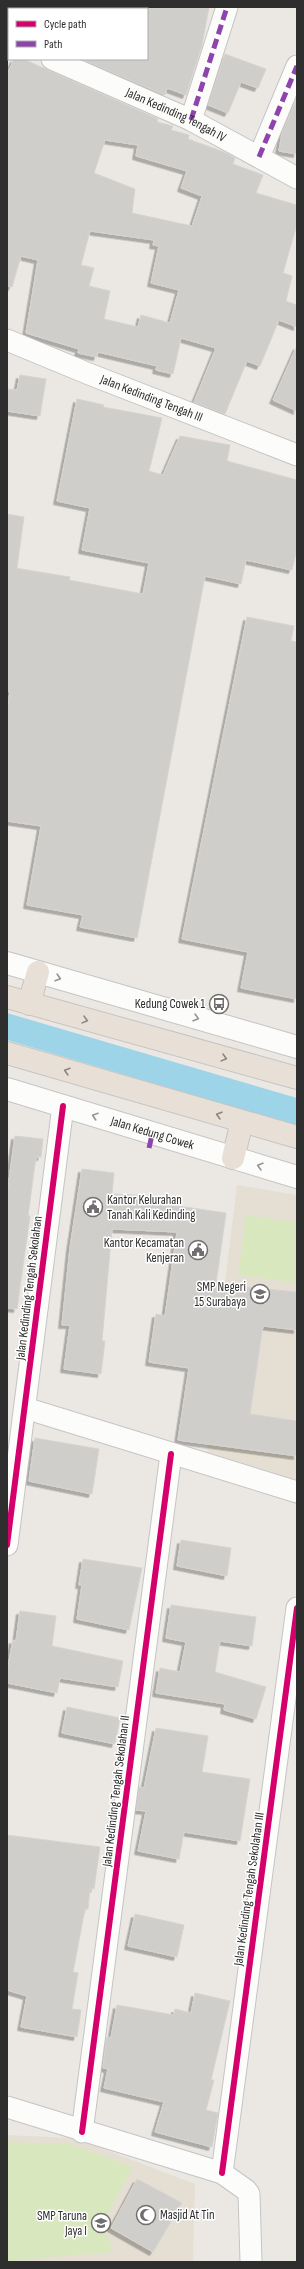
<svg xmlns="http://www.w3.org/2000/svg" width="304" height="2269" viewBox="0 0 304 2269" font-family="'Sofia Sans Condensed',sans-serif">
<defs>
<filter id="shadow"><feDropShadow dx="-3.5" dy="3.5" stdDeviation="0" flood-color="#0004"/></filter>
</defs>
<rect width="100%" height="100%" fill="#ebe8e4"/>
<!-- education -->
<g fill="#e5dfd3">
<path d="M237,1185L297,1195V1480L207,1452L211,1392Z"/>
<path d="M7,2135L75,2138L195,2184L193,2262H7Z"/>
</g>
<!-- pitch -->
<g fill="#d8e7be">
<path d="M246,1215L297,1222V1283L238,1275Z"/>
<path d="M7,2142L70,2144L133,2167L102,2224L113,2252L7,2261Z"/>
</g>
<!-- water -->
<path fill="#9dd4e7" d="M7,1013L297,1098V1126L7,1040Z"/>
<!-- building -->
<g fill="#d0cecb" stroke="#d6d4d0" fill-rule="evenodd" filter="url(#shadow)">
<path d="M147,7H209L202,45L186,95L167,88L165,95L86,61V59H147Z"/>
<path d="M225,54L266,69L258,88L241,82L228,113L208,105Z"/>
<path d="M14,59H23L158,119L157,122L173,126L171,130L189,135L188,139L224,152L235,158L233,164L263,175L256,193L297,205V224L283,273L292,276L286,301L297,305V327L279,320L260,366L247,361L225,414L194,402L216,348L181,338L173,374L156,370L157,366L98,352L97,357L78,353L79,349L26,333L38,260L21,256L12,287L7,286V75ZM105,140L138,145L136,156L187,171L181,188L202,196L192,226L132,213L135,189L94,173ZM90,231L154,240L153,245L159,246L151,283L179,290L170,323L141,315L138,327L104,319L110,291L89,286L94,268L81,265Z"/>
<path d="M296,100H297V154L279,151L282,133Z"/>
<path d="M297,346V411L273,400Z"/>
<path d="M20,375L46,379L40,416L7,411V389L17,390Z"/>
<path d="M77,399L104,405L103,407L162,418L149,471L163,475L180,436L230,445L227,461L297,480V549L292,570L246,560L241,584L205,576L137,938L80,927L83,915L27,905L41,826L7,821V711L10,692L7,691V514L24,517L17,568H15L70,577L69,580L143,594L149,563L82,550L90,508L57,501Z"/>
<path d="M247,617L294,626L291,641L297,642V999L241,988L248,952L182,939Z"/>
<path d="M15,1136L43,1139L41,1157H36L28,1216H30L17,1309L7,1308V1195Z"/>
<path d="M82,1169L114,1173L112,1194L158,1196V1203L226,1213L216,1284L297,1292V1330L263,1326L250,1414L297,1421V1456L178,1440L189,1368L149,1362L156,1314L165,1316L177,1232L112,1229L102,1341H105L101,1374L64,1369L70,1325H62L70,1248Z"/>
<path d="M35,1438L99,1449L92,1494L29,1481Z"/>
<path d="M181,1540L231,1548L227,1576L177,1566Z"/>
<path d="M83,1559L142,1568L129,1630L77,1619L82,1585H79Z"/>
<path d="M171,1605L256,1617L252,1646L220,1641L215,1672L266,1687L256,1719L224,1710L225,1704L156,1693L160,1668L180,1672L186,1642L166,1638Z"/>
<path d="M20,1611L56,1616L52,1646L123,1661L118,1687L60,1678L57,1693L7,1683V1672L13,1640L16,1641Z"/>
<path d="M67,1707L120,1718L115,1744L62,1733Z"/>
<path d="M156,1728L208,1736L202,1772L250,1779L240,1841L184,1832L179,1859L138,1851L146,1811L136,1810L139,1787L144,1788Z"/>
<path d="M7,1835L100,1847L94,1889L90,1888L88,1909H85L73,1972L78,1973L72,2009L81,2010L77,2037L21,2027L27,1996L7,1990Z"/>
<path d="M135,1914L184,1925L177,1957L128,1946Z"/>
<path d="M195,1993L230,2001L211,2080H214L206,2110L218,2113L212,2147L155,2132L164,2102L104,2088L108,2069L103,2068L106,2041L107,2037L111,2038L117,2005L174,2015L175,2009L191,2013Z"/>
<path d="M137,2179L182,2203L153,2252L111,2228Z"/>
</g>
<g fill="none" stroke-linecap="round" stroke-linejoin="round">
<!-- street casing -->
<g stroke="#c5c4c4" stroke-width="23">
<g id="street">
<path d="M20,9L21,7"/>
<path d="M7,41L9,33"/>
<path id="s1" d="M52,59L191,120L297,178"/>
<path d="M191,120L227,7"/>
<path d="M259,157L297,66"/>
<path id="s2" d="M7,340L89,374L297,455"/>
<path d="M25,1408L297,1492"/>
<path d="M7,1545L63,1106"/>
<path d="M7,2107L222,2173L246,2190L249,2194L251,2262"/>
<path d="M82,2132L171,1454"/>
<path d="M222,2173L297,1608"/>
</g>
</g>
<!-- secondary casing -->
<g stroke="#c5c4c4" stroke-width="24">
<g id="secondary">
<path d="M7,963L297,1047"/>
<path id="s3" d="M7,1089L297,1177"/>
</g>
</g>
<!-- highway casing -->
<g stroke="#c6c5c4" stroke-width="24">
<g id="highway">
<path d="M7,997L297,1078"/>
<path d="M29,1004L38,972"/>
<path d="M7,1053L297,1137"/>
<path d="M233,1158L242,1122"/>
</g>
</g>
<!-- street -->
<use href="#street" stroke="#fcfcfb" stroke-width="21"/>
<!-- secondary -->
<use href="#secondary" stroke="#fcfcfb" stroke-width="22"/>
<!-- highway -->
<use href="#highway" stroke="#e8dfd6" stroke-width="22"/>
<!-- quiet -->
<g stroke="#8e44ad" stroke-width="5" stroke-dasharray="10 5" stroke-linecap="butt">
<path d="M20,9L21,7"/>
<path d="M7,41L9,33"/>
<path d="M191,120L227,7"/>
<path d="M259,157L297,66"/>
<path d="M149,1148L152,1135"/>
</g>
<!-- cycleway casing -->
<g stroke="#fff" stroke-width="8">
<g id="cycleway">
<path d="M7,1545L63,1106"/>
<path d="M82,2132L171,1454"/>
<path d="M222,2173L297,1608"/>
</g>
</g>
<!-- cycleway -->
<use href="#cycleway" stroke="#d6006c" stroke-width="6"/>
</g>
<!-- one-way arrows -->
<defs><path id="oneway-chevron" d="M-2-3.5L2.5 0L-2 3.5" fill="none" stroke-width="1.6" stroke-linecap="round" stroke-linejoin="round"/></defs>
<g stroke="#959594">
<use href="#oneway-chevron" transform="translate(58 978) rotate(16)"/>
<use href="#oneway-chevron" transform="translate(196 1018) rotate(16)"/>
<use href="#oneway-chevron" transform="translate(95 1116) rotate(-162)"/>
<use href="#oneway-chevron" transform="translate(260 1166) rotate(-164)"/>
</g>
<g stroke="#8b8682">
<use href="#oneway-chevron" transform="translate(85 1020) rotate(15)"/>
<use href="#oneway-chevron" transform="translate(224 1058) rotate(15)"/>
<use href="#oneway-chevron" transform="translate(67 1071) rotate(-163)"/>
<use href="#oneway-chevron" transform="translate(219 1115) rotate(-164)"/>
</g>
<!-- icons -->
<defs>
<g id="bus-ring" transform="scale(1)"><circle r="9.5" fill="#fff" stroke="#706f6e" stroke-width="1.5"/><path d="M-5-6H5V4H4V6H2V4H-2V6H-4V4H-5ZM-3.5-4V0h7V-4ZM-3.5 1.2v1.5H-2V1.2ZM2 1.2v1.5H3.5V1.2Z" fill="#706f6e"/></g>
<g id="civic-ring" transform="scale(1)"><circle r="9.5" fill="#fff" stroke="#706f6e" stroke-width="1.5"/><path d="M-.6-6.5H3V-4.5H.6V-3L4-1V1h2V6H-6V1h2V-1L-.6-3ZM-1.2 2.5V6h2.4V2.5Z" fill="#706f6e"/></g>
<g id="school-ring" transform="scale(1)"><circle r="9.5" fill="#fff" stroke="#706f6e" stroke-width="1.5"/><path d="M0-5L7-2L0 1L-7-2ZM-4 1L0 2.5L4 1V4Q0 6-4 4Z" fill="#706f6e"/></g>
<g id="mosque-ring" transform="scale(1)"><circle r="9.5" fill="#fff" stroke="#706f6e" stroke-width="1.5"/><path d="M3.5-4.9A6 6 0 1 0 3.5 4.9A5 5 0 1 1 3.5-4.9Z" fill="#706f6e"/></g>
</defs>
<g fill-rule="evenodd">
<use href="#bus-ring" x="219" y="1004"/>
<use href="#civic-ring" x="93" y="1207"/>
<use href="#civic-ring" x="198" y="1250"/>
<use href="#school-ring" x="260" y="1294"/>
<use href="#mosque-ring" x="146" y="2215"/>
<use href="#school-ring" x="101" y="2223"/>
</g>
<g text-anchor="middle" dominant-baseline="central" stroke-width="3" stroke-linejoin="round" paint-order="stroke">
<!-- street labels -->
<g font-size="13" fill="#2e2e2e" stroke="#fff">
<text stroke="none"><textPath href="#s1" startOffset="136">Jalan Kedinding Tengah IV</textPath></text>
<text stroke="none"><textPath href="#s2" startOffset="156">Jalan Kedinding Tengah III</textPath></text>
<text stroke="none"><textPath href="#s3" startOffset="152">Jalan Kedung Cowek</textPath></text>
<text transform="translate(29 1288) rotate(-83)">Jalan Kedinding Tengah Sekolahan</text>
<text transform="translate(116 1791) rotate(-83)">Jalan Kedinding Tengah Sekolahan II</text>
<text transform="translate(249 1889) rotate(-82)">Jalan Kedinding Tengah Sekolahan III</text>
</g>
<!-- poi labels -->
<g font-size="13" fill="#2e2e2e" stroke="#fff" text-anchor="end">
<text x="205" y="1004">Kedung Cowek 1</text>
<text x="107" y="1200" text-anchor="start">Kantor Kelurahan<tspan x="107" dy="15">Tanah Kali Kedinding</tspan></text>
<text x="184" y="1243">Kantor Kecamatan<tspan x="184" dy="15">Kenjeran</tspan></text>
<text x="246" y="1287">SMP Negeri<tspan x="246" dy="15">15 Surabaya</tspan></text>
<text x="160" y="2215" text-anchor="start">Masjid At Tin</text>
<text x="87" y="2216">SMP Taruna<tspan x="87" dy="15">Jaya I</tspan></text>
</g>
</g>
<!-- border -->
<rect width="304" height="2269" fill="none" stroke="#2e2e2e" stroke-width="16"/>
<!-- legend -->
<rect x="8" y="8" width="140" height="52" fill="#ffffff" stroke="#ababab"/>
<rect x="16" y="21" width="20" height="6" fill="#d6006c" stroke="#ababab"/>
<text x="44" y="28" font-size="12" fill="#2e2e2e">Cycle path</text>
<rect x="16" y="41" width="20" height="6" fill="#8e44ad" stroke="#ababab"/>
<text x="44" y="48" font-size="12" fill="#2e2e2e">Path</text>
</svg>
